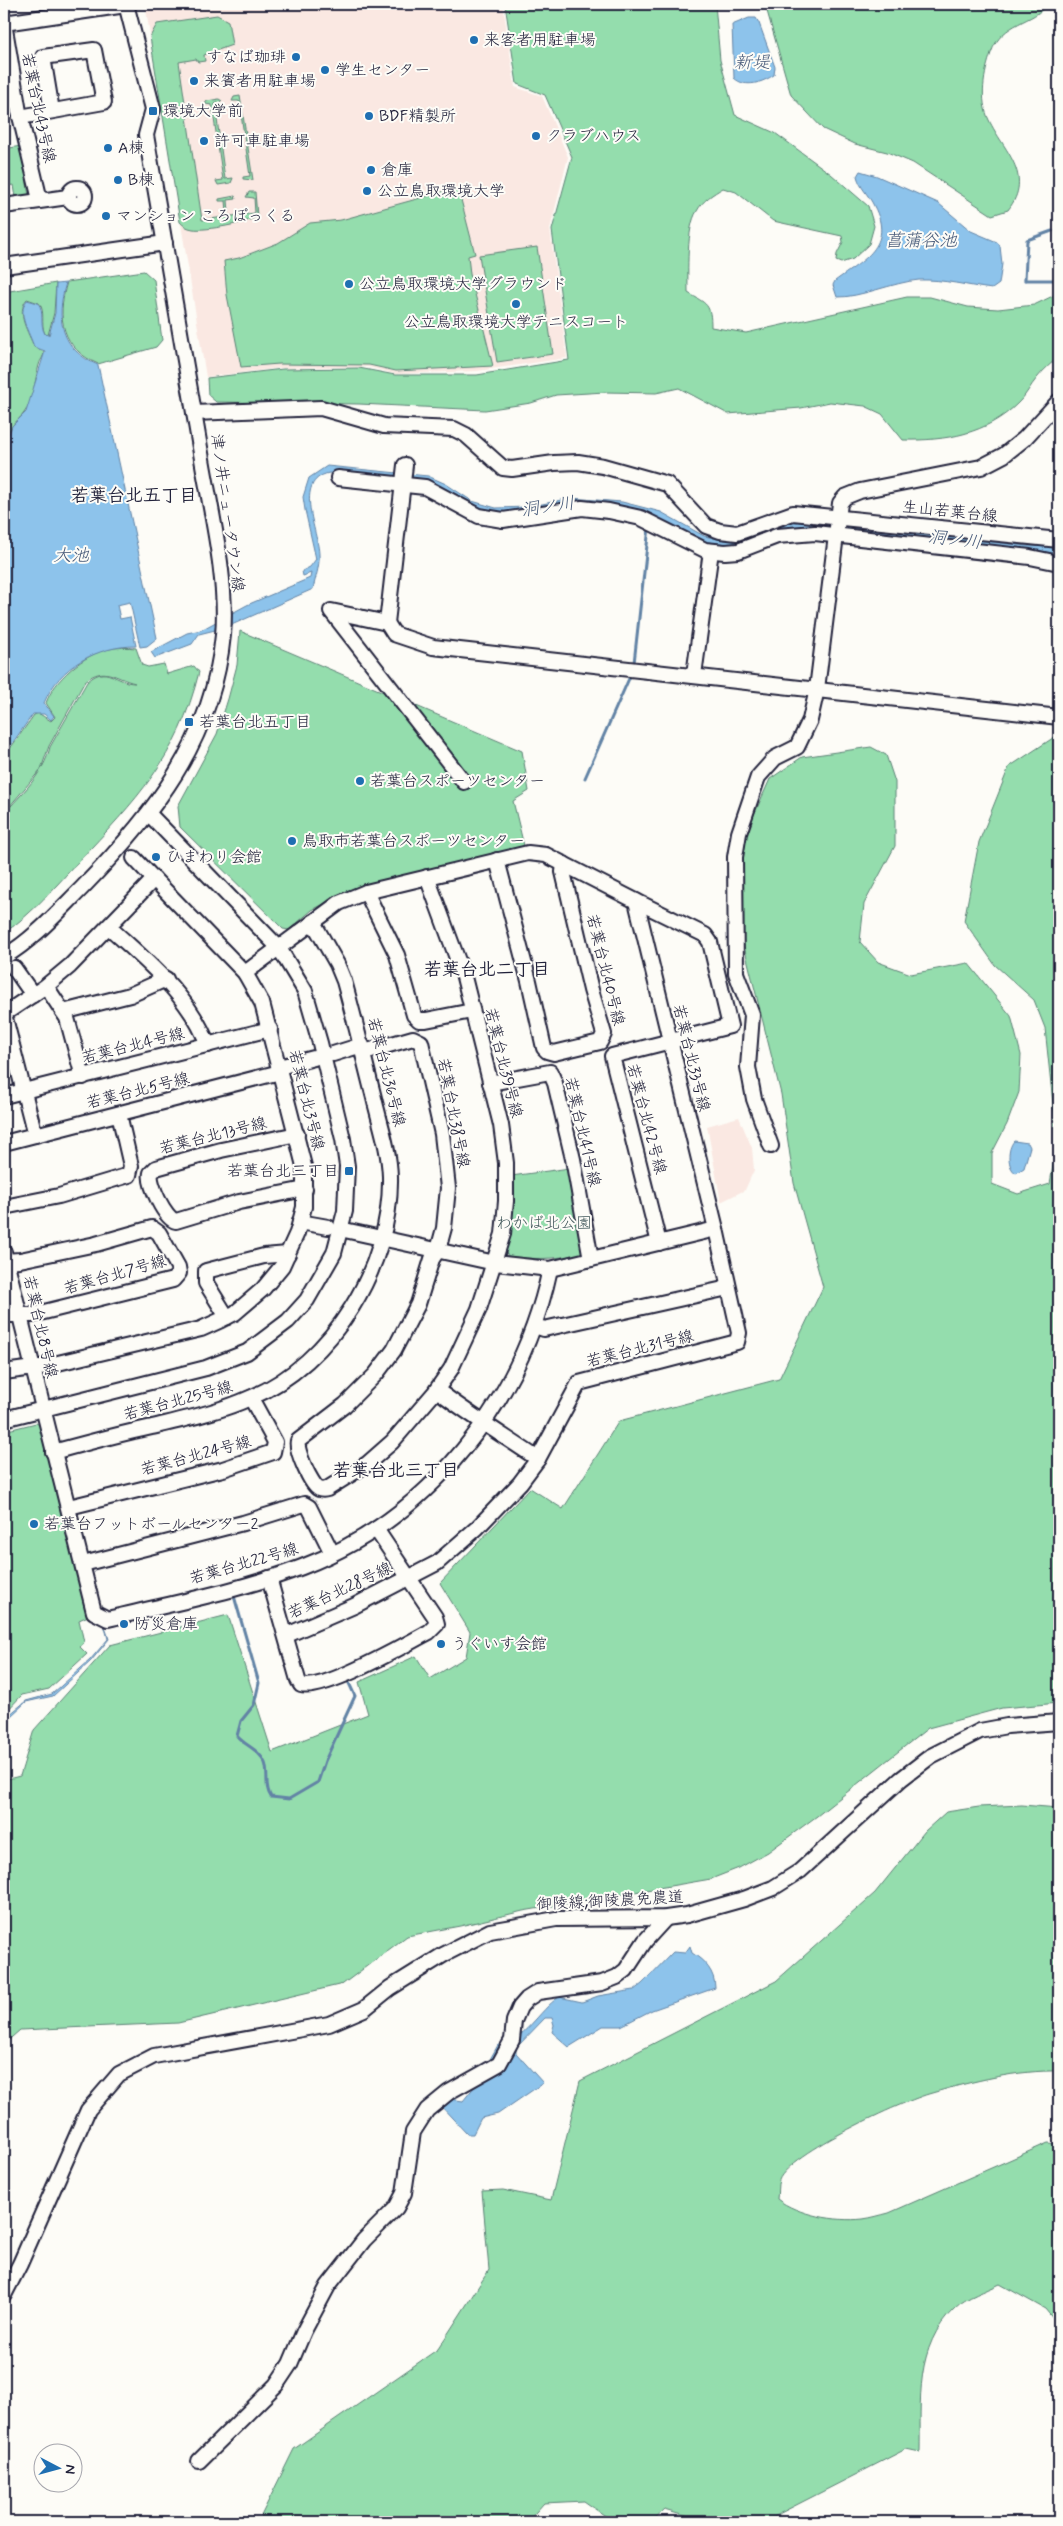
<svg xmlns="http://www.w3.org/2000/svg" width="1063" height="2526" viewBox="0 0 1063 2526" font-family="Mynerve,'Klee One',sans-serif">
<rect width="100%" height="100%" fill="#fdfcf7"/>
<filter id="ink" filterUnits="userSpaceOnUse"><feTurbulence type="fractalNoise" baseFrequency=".02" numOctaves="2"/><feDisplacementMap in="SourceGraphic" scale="10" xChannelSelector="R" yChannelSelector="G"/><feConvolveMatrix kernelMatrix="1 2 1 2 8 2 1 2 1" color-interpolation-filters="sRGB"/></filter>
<g filter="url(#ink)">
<!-- built -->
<g fill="#fae8e2">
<path d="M145,4H503L515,87L542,96L568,157L550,229L567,358L477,371L395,374L368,367H322L280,368L206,377Z"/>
<path d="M739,1117L752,1148L754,1170L745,1190L721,1202L707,1126Z"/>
</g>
<!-- green -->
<g fill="#94ddad" stroke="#5b8074">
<path d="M505,4H715L720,60L735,115L775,133L831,174L868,206L874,226L869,244L853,259L841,263L836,261L837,254L843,242L842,236L773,221L736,192L723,188C713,194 703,200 697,211C686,227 688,273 688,293C707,304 711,304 711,327L746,333L907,297H930L968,307L998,309L1034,305L1059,293V356C1052,363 1043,370 1037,378C1030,386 1026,396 1018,403C987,434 946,441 903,440L882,414L865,406L830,402L801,408L728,414L679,388L656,393L605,392L556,395L531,403L485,410L359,404L216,402L208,395L207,378L283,369L359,368L395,375H477L569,360L552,230L572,157L545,95L517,84Z"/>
<path d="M765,4H1047C1035,23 1002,21 991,53C984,73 979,100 989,120C1003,150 1035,175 1008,210L992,215L913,163L887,152L855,144L823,129L791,95Z"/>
<path d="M217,15L228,21L232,45L204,55L205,61L198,62L196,59L179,62L202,220L255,213L254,198L246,197L249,192H255L257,216C250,223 205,231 193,229C187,228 184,226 180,222L150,37L157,24Z"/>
<path d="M240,96L253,180L243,179V177L250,176L239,101H232L234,97Z"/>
<path d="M219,99L222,101L215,104L225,179L233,178L231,183L218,185L216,181L223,180L212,105L205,104L207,101Z"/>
<path d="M21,146L29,196L16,198L14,185L4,186V149Z"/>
<path d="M453,189L459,192L475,254L468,256L470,274L493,366L396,371L369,365L279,364L241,367L227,295L224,261L239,258L278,243L310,223L341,220Z"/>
<path d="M235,196L236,199L228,200L229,212L227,211L226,201H219V199Z"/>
<path d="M537,247L553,354L497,362L479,255Z"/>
<path d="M144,271L154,280L162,340L156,347L98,364C62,348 56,319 67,282Z"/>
<path d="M56,283L54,313L48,335L45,334C40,323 46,312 39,303L27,299C15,313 29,333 34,347L44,352C44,357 40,360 39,365C35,379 33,402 24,413C19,420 11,424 8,434C2,456 12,481 4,502V292Z"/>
<path d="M240,631L522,751L529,791L513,801L524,846L360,886L312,910L289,930L283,929L180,827L178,806L217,734L228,699L237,665Z"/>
<path d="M136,648L142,665L148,667L164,664L167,674L194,666L199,672C178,758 136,800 78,862C55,887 32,914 4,933V814C21,794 44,774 50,747L87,682C107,663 115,683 135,683C114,678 105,665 85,681L49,746L41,769L4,813V757L34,715L38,713L51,721L55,717L46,703C54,680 84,654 109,649C118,647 127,647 136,648Z"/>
<path d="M1059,734V1703L1002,1708L928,1728L817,1816L768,1852L739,1868L711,1879L523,1911L460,1926L407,1936L343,1984L178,2023L20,2030L4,2044V1780L20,1776L34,1730L110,1645L228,1615L272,1752L368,1714L359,1682L416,1656L430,1679L466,1657L470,1632L440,1583L530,1488L563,1509L619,1421L779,1379L823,1287L794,1183L781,1094L742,938L741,844L770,779L802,757L871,747L886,755L895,782V846L864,904L860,942L878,962L911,974L968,963L1011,1016L1021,1055L1019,1092L1007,1124L992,1153V1184L1018,1194L1050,1184L1055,1153L1054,1113L1045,1028L1034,1000L995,965L964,921L979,842L1009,767Z"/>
<path d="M570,1168L585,1249L582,1254C556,1259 534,1260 508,1256L505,1251L511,1176Z"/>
<path d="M36,1423L40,1425L88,1616L79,1620L84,1642L80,1647L87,1654L49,1689L22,1695L4,1714V1431Z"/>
<path d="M1022,1805L1059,1808V2071C1017,2070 973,2081 932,2093C902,2101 790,2153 779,2180C777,2185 778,2193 777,2199C798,2215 836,2222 863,2219C871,2218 881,2215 889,2213L1048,2143L1059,2144V2326L1045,2309L1000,2284C986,2291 966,2297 955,2308C914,2347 921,2400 920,2452L906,2449L763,2522H707L664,2510L651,2522H614L584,2501L544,2503L527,2522H425L412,2516L396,2522H258L294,2449L438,2349L489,2270L482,2191L503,2190L551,2200L580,2081L776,1981L875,1893L925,1831L946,1812L979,1807Z"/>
</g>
<!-- water -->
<g fill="#8dc3eb" stroke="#6283a5">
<path d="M749,18H756L759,23L775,67L774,75C763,82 746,89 734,78L732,25Z"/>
<path d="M860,171L877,176L938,203L971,231L997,242L1000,246L1002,264L999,284L992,289C968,286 943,279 919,280C894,282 859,298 837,297L833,285L835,281C863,260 895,246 874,206C869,195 860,188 857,176Z"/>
<path d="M66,283C55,319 61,350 98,365L157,638L147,646L140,647L130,602L117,605L120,619L130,617L136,646C98,646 59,666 44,703L54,716L51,720L44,714H33L4,755V503L7,496L9,434L12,426L26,412L45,351L34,347C30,333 16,314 27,300L38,303C45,312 39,324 45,334L49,335L55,313L56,284Z"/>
<path d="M327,466L428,476L446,484L472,501L496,508L528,507L571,498L622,502L661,512L704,536L719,539H730L789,518L1028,546L1059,547V558L847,532L750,542L714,548L641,513L491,514L389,479L329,473C292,481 319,532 319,555C320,566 315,579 313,589L227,627L199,634L192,644L155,658L151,652L187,633L201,630L247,605L310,578L311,573L303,576L302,571L310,567L316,559L305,510L303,497L309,478Z"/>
<path d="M1014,1141L1028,1143L1030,1147L1024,1168L1016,1173C1007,1168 1007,1149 1014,1141Z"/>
<path d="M104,1624L109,1639L91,1661L53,1696L26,1702L11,1716L4,1740L9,1715L26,1701L52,1694L90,1660L108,1639Z"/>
<path d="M690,1946L692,1953C705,1961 715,1972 715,1988L652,2010L621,2026H603L569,2047L552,2032L554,2025L552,2018H545L516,2048V2053L543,2083L498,2114L481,2118L473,2134H467L439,2104L450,2099L463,2101L475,2086L498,2045C524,2042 539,2010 559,1997L582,2002L598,1996L634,1990L642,1984L673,1952L685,1953Z"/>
</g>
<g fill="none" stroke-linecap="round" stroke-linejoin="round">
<!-- stream -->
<g stroke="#6283a5" stroke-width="3">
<path d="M1059,227V226"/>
<path d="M1025,280L1027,240L1052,231"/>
<path d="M1025,280H1059"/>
<path d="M634,663L649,527"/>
<path d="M585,778L631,674"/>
<path d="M234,1596L259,1683L254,1705L241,1721L237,1736C245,1746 259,1749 265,1763C269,1774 264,1787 271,1797L289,1799L318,1782L325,1761L355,1696L348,1681"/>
</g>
<!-- minor casing -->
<g stroke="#22223b" stroke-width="18">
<g id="minor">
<path d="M4,23L19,112L40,200"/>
<path d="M4,23L126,5"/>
<path d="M20,117L104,102L94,50L43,57L52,111"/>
<circle cx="77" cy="196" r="8"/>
<path d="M4,206L68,197"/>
<path d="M4,266L165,243"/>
<path d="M194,413L321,408L384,426L454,429L466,435L503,468L512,469L554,463L578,462L603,466L667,484L706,526L720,531L737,533L793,513L1059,540"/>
<path d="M338,478L425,487L479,516L503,520L582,508L609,511L641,518L705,550L725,552L738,551L777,536L815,533L1030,557L1059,563"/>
<path d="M387,623L405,465"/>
<path d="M694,675L711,551"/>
<path d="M464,782L331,611L387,623L394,634L433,647L1059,717"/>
<path d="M134,858L154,879"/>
<path d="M497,860L529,981L544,1048L547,1051L554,1053L600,1042L604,1034L591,990L563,872L564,864"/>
<path d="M366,892L397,955L414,1015L419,1020H426L472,1011"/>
<path d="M636,901L705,935L710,942L730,1026L612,1056L659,1243"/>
<path d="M109,927C147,962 189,995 208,1045"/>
<path d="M4,957C34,939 57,913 82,888C153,815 213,741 223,635C228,581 211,512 202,459C184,351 165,243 146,135L153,109L126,4"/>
<path d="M14,968L33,995"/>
<path d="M245,973L339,903L366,892L528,853L546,855L636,901L716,1229L550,1269L495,1263L340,1229"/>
<path d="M46,986L67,1018L83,1077"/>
<path d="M63,1012L130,995L166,979"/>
<path d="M4,1014L46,986L70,966L154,879L245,973L262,1003L304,1166V1207L297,1233L282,1266L263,1289L235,1313L221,1320L201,1329L41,1367L4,1372"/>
<path d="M4,1014L35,1135"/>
<path d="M364,1052L413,1038L421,1042L442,1134L448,1188L444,1228L438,1250L432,1259L418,1304L394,1350L376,1374L345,1405L298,1441C295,1449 311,1485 319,1489C322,1490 324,1490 327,1489L367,1464L392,1442L435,1392L451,1369L479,1309L503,1234L506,1201V1163L501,1125L464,977L427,877"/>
<path d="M333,1054L362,1045"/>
<path d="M279,1067L314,1058"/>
<path d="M490,1083L550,1072L555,1083L573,1159L591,1259"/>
<path d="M4,1096L270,1029"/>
<path d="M297,1134L221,1150L156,1168L151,1173C148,1183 165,1219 176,1221L239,1202L305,1189"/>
<path d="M4,1143L280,1072"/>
<path d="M771,1146L754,1099L748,1067L752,1015L736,973L735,857L739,833L758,777L775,758L797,747L810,720L817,689L840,503L845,497L860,491L981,467L1004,455L1024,439L1059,401"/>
<path d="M4,1207L59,1196L129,1175L131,1166L119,1114"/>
<path d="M300,1222L328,1227"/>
<path d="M4,1252L94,1612L108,1619C173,1603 240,1591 302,1567C430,1518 522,1401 550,1269"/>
<path d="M4,1261L20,1260L96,1244L152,1228L159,1233L178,1267L179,1273L173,1280L32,1315H4"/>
<path d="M227,1317L206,1283V1271L264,1256L288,1254"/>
<path d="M535,1326L544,1329L728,1288"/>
<path d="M437,1390C470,1415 504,1436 538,1459"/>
<path d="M4,1419L206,1368L247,1352L288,1321L307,1300L334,1253L345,1211L347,1166L343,1139L320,1043L305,991L279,948L149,814"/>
<path d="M53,1452C86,1443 119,1434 152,1427C185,1419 219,1412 250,1398C333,1363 392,1265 390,1176C389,1149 380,1124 374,1098C364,1059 355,1020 344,981L337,964L313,922"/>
<path d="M69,1507L223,1469L273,1452L275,1442L251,1398"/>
<path d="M83,1564L243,1523L304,1504L309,1507L332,1553"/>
<path d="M269,1578L298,1680L301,1685C323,1692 407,1644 429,1632L437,1624L435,1617L376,1529"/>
<path d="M287,1635L354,1606L437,1563L477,1528L520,1483L538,1459L579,1383L737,1342L739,1333L716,1229"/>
<path d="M4,2295L20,2264L88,2110L119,2074L154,2056L329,2024L364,2009L390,1988L443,1955L490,1931L556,1919L666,1918L687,1915L744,1899L773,1888L800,1871L901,1779L931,1756L980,1731L1007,1726L1059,1722"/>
<path d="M199,2461L276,2385L290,2364L304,2331L328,2286L364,2240L396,2208L404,2193L413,2132L427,2110L449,2092L499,2064L512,2040L514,2021L520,2007L527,1999L538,1992L602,1983L617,1977L626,1970L645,1941L666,1918"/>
</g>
</g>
<!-- minor -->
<use href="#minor" stroke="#fdfcf7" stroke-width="14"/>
</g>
</g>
<!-- markers -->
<g fill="#1f6fb2" stroke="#fdfcf7" stroke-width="2">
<circle cx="474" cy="40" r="5"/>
<circle cx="296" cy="57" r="5"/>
<circle cx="325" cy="70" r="5"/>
<circle cx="194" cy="81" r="5"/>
<rect x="148" y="106" width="10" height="10" rx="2.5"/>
<circle cx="369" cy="116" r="5"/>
<circle cx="536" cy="136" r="5"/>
<circle cx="204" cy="141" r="5"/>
<circle cx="108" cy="148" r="5"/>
<circle cx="371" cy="170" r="5"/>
<circle cx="118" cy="180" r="5"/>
<circle cx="367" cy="191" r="5"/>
<circle cx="106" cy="216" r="5"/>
<circle cx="349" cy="284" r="5"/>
<circle cx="516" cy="304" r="5"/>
<rect x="184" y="717" width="10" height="10" rx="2.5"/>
<circle cx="360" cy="781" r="5"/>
<circle cx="292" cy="841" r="5"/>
<circle cx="156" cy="857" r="5"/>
<rect x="344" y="1166" width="10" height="10" rx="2.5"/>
<circle cx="34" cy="1524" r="5"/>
<circle cx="124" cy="1624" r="5"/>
<circle cx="441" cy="1644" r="5"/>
</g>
<g text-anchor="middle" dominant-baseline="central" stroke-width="4" stroke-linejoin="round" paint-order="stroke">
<!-- poi labels -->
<g font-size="16" fill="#22223b" stroke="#fdfcf7" text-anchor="start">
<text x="484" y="40">来客者用駐車場</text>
<text x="286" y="57" text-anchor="end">すなば珈琲</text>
<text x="335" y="70">学生センター</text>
<text x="204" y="81">来賓者用駐車場</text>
<text x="163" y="111">環境大学前</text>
<text x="379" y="116">BDF精製所</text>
<text x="546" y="136">クラブハウス</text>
<text x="214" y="141">許可車駐車場</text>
<text x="118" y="148">A棟</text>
<text x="381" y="170">倉庫</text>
<text x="128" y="180">B棟</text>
<text x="377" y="191">公立鳥取環境大学</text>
<text x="116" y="216">マンション ころぽっくる</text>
<text x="359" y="284">公立鳥取環境大学グラウンド</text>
<text x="516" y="322" text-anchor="middle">公立鳥取環境大学テニスコート</text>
<text x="199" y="722">若葉台北五丁目</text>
<text x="370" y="781">若葉台スポーツセンター</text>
<text x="302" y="841">鳥取市若葉台スポーツセンター</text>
<text x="166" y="857">ひまわり会館</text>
<text x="339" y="1171" text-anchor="end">若葉台北三丁目</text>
<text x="44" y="1524">若葉台フットボールセンター2</text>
<text x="134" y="1624">防災倉庫</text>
<text x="451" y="1644">うぐいす会館</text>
</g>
<!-- street labels -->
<g font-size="16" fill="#22223b" stroke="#fdfcf7">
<text transform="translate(38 108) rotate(78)">若葉台北43号線</text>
<text transform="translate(950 512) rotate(6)">生山若葉台線</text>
<text transform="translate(227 513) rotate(82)">津ノ井ニュータウン線</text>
<text transform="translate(605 970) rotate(76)">若葉台北40号線</text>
<text transform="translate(133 1046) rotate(-14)">若葉台北4号線</text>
<text transform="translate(691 1058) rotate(76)">若葉台北33号線</text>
<text transform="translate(503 1063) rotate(76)">若葉台北39号線</text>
<text transform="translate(386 1072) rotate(76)">若葉台北36号線</text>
<text transform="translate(138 1091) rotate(-14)">若葉台北5号線</text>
<text transform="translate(306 1100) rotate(76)">若葉台北3号線</text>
<text transform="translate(453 1113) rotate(79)">若葉台北38号線</text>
<text transform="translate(646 1119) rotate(75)">若葉台北42号線</text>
<text transform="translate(582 1132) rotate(77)">若葉台北41号線</text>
<text transform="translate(213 1136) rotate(-14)">若葉台北13号線</text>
<text transform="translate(115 1275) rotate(-16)">若葉台北7号線</text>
<text transform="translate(40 1327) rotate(77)">若葉台北8号線</text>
<text transform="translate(640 1349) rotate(-14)">若葉台北31号線</text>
<text transform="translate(178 1401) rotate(-15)">若葉台北25号線</text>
<text transform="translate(196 1456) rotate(-15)">若葉台北24号線</text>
<text transform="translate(244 1564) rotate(-16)">若葉台北22号線</text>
<text transform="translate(340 1591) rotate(-25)">若葉台北28号線</text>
<text transform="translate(610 1901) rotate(-3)">御陵線;御陵農免農道</text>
</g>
<!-- park labels -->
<g font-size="16" fill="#445a5d" stroke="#fdfcf7">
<text x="544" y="1223">わかば北公園</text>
</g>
<!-- water labels -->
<g font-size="18" font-style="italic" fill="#475a79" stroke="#fdfcf7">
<text x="752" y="63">新堤</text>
<text x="921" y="241">菖蒲谷池</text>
<text transform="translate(548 507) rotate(-8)">洞ノ川</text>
<text transform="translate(955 540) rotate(7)">洞ノ川</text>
<text x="71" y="556">大池</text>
</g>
<!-- neighbourhood labels -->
<g font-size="18" font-weight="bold" fill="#22223b" stroke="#fdfcf7">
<text x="134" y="496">若葉台北五丁目</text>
<text x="487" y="970">若葉台北二丁目</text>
<text x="396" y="1471">若葉台北三丁目</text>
</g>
</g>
<!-- margin -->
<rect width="1063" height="2526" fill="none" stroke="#fdfcf7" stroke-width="20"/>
<rect x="10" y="10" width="1043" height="2506" fill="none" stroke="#22223b" stroke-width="2" filter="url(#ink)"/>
<!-- north arrow -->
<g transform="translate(58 2468) rotate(96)"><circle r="24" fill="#fdfcf7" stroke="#a5a5ac"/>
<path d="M0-4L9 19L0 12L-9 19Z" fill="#1f6fb2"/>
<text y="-8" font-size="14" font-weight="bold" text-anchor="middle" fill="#22223b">N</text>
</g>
</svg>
